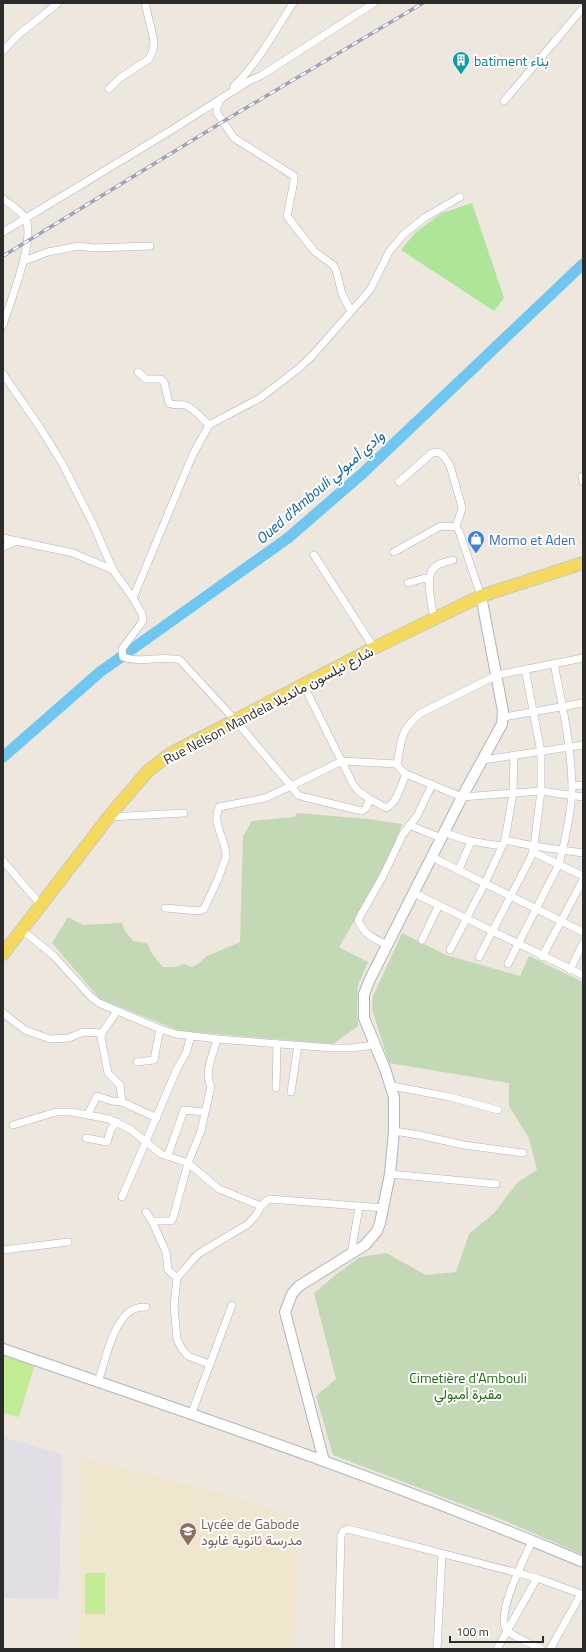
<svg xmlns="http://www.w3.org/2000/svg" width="586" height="1652" viewBox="0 0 586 1652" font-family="'Titillium Web',Vazirmatn,sans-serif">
<rect width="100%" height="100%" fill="#ede7dd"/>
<!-- industrial -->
<path fill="#e1dee6" d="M3,1437L62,1454L59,1599L3,1598Z"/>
<!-- education -->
<path fill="#efe6cd" d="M82,1458L158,1477L229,1496L298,1518L297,1606L293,1607L295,1617L294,1649H78Z"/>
<!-- green -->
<path fill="#aee599" d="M472,203L504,298L494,311L401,250L416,232L442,213Z"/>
<!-- cemetery -->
<g fill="#c3d8b4">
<path d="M297,813L368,819L402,824L387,865L339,947L368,962L358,985L357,1009L358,1026L333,1044L180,1031L100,999L52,943L68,917L83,925L122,923L125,931L133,941L147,943L152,954L163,967H175L184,964L191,967L198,964L207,956L240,942L243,836L252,821L295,817Z"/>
<path d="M402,933L446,955L520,976L529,956L583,982V1555L503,1520L333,1455L316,1396L336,1379L314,1293L338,1273L360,1257L386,1253L426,1275L456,1272L469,1234L494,1213L518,1182L537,1170L529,1138L509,1106V1083L389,1063L372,1009L373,996Z"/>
</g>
<!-- pitch -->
<g fill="#c2ec95">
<path d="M3,1355L34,1366L19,1417L3,1413Z"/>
<rect x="85" y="1573" width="20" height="41"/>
</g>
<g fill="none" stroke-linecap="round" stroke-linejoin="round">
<!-- river -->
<path stroke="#6fc6f1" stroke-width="11" d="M3,757L100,672L288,538L363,473L583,264"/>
<!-- street casing -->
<g stroke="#b1b3bf" stroke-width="8">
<g id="street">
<path d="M3,51L18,35L58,3"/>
<path d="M234,86C256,66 277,28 293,3"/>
<path d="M109,89L120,78L149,59L153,50L154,41L145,3"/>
<path d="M221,99L217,107V113L234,138L294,176V181L287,216L314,251L333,265L336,270L342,294L351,311"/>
<path d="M504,101L583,8"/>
<path d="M3,199C11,205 22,211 26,220C35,242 10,301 3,325"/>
<path d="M3,232L170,131L249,81L262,75L374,3"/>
<path d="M24,261L48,252L79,246L94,248L150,246"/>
<path d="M138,372L146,379H161L164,382L169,403C174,406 180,404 185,405C194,408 202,419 209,425"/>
<path d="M3,374L39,426L62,463L93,524L113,570L133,598L142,614L143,620L140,625L122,649L123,657C142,664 160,655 180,660L235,720L291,786L342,761L397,764"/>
<path d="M582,476L583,482"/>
<path d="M399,482L432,453L438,452L444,456L450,466L460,500L462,508L456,527"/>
<path d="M3,538L73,553L113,570"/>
<path d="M3,547L17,541"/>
<path d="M394,552L441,526L456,527L459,531L481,596"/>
<path d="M314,555L374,648"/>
<path d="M408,583L425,578L428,580"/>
<path d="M133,598L193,454L209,425L260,398L298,369L311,357L370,290L389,252L403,235L424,218L460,197"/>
<path d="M434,618C432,607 425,577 433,569C437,563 446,562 453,560"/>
<path d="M583,658L497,675L421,713C400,730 402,739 397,764L400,769L406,774L462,797L541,791L583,797"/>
<path d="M303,684L353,784L358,791L370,799L386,808C397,803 401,785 406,774"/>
<path d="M504,717L583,703"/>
<path d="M483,760L583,745"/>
<path d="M572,786L583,785"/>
<path d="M109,817L184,813"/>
<path d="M409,825L441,838"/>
<path d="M445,832C463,841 482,843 502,846"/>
<path d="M505,840L534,846L583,853"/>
<path d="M533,852L583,876"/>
<path d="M432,857L583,932"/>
<path d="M3,861L41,905"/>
<path d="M459,869L471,842"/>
<path d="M414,893L583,975"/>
<path d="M165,908L199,911L204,909L218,879L226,857C227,840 211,825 219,807L265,798L291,786L298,795L304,797L362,811L366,808L370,799"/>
<path d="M22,930L53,955L91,997L99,1003L160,1029L176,1034L217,1039L332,1048H352L375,1045"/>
<path d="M422,940L439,905"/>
<path d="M387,945C375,939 363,934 358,920L383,876L403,834L417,816L432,785"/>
<path d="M450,950L485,883L505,840L513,793L514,755"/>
<path d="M479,957L531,857L534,846L541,791V752L525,669"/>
<path d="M542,957L583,880"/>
<path d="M508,964L559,864C565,841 572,808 572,785C571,744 562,704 554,664"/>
<path d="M570,970L583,943"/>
<path d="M117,1011L102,1033L101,1038L108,1073L120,1085L122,1102L157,1118"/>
<path d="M3,1013L25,1030L50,1039L69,1038L83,1032L102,1033"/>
<path d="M137,1062L154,1060L160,1029"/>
<path d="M392,1086L450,1097L498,1110"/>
<path d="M276,1088L277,1044"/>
<path d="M291,1092L298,1045"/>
<path d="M88,1114L97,1096L112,1101L122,1102"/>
<path d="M13,1125L56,1112H72L109,1119L130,1129L161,1154L188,1163L219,1189L261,1206"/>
<path d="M394,1131L419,1135L464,1145L523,1153"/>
<path d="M86,1138L107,1142L111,1129L117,1122"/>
<path d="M168,1155L184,1110L204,1112"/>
<path d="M390,1174L496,1184"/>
<path d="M122,1197L177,1069L186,1053L191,1036"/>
<path d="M146,1212L152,1221L166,1252L168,1270L177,1278"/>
<path d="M152,1221H171L173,1218L188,1163L201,1131L211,1086C203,1074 214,1052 217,1039"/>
<path d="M3,1250L68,1242"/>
<path d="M351,1254L359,1207"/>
<path d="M209,1364L188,1356L182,1349L177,1339L174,1306L177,1278L198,1254L248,1224L256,1215L261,1206L269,1199L384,1208"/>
<path d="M98,1382C105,1362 112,1325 129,1312C134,1308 140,1307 146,1307"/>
<path d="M191,1415L232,1305"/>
<path d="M532,1541C525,1557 496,1613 506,1629C511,1636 533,1645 541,1649"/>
<path d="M338,1649L341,1536L343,1531L348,1529L537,1578L581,1594L550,1649"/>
<path d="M437,1649L442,1554"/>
<path d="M497,1649L537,1578"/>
</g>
</g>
<!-- secondary casing -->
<g stroke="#b1b3bf" stroke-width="12">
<g id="secondary">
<path d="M3,1349C198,1416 393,1482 583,1562"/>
<path d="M324,1461L285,1312L292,1294L299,1286L365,1245L377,1231L380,1223L390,1174L394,1131V1097L385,1069L364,1018V994L370,979L462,797L502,724L503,711L481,596"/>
</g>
</g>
<!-- primary casing -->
<g stroke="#c8c8c8" stroke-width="14">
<path id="primary" d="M3,954L111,814L148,771L170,754L374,648L481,596L583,563"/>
</g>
<!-- street -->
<use href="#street" stroke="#fff" stroke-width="7"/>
<!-- secondary -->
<use href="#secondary" stroke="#fff" stroke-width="10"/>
<!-- primary -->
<use href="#primary" stroke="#f3d95d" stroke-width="12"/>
<!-- rail casing -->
<g stroke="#a0a2b6" stroke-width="3.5">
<path id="rail" d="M3,256L229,118L423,3"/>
</g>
<!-- rail -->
<use href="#rail" stroke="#fff" stroke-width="2" stroke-dasharray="6" stroke-linecap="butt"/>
</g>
<!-- icons -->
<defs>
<g id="building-pin" transform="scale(0.9)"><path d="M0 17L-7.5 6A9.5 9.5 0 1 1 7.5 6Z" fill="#0f9aa8" stroke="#fff"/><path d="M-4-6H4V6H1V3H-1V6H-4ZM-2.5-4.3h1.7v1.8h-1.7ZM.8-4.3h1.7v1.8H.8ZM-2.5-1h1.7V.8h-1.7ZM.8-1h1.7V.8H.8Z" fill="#fff"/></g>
<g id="shop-pin" transform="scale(0.9)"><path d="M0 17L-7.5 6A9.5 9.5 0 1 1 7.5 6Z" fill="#3f7fe0" stroke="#fff"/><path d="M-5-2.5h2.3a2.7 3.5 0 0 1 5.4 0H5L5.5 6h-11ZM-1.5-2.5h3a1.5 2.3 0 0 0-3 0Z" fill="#fff"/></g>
<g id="school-pin" transform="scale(0.9)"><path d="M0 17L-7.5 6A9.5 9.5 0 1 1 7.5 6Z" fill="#8d6e63" stroke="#fff"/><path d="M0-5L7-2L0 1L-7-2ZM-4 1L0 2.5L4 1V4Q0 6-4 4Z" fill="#fff"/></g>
</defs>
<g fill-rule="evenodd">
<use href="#building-pin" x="461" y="60"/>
<use href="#shop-pin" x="476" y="539"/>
<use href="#school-pin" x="188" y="1531"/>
</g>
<g text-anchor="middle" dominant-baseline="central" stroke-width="4" stroke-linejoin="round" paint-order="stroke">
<!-- culture labels -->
<g font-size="14" fill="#0d838f" stroke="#fff" text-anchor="start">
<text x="474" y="60">batiment بناء</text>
</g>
<!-- shop labels -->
<g font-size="14" fill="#366cbe" stroke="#fff" text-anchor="start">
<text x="489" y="539">Momo et Aden</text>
</g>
<!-- street labels -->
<g font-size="14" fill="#2b2b2b" stroke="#fff">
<text transform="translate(268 705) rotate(-28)">Rue Nelson Mandela شارع نيلسون مانديلا</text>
</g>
<!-- park labels -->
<g font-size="14" fill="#256b19" stroke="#fff">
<text x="468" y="1377">Cimetière d'Ambouli<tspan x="468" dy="16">مقبرة أمبولي</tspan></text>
</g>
<!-- education labels -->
<g font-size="14" fill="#785e54" stroke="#fff" text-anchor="start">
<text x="201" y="1523">Lycée de Gabode<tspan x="201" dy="16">مدرسة ثانوية غابود</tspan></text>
</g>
<!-- water labels -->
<g font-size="15" font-style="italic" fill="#0b63a0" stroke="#fff">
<text transform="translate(320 487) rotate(-41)">Oued d'Ambouli وادي أمبولي</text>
</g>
</g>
<!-- border -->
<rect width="586" height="1652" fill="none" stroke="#2b2b2b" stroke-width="8"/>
<!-- scale -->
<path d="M450 1636v6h93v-6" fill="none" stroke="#2b2b2b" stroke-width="2"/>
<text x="456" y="1636" font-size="12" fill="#2b2b2b" stroke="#ffffff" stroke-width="3" paint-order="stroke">100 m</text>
</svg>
